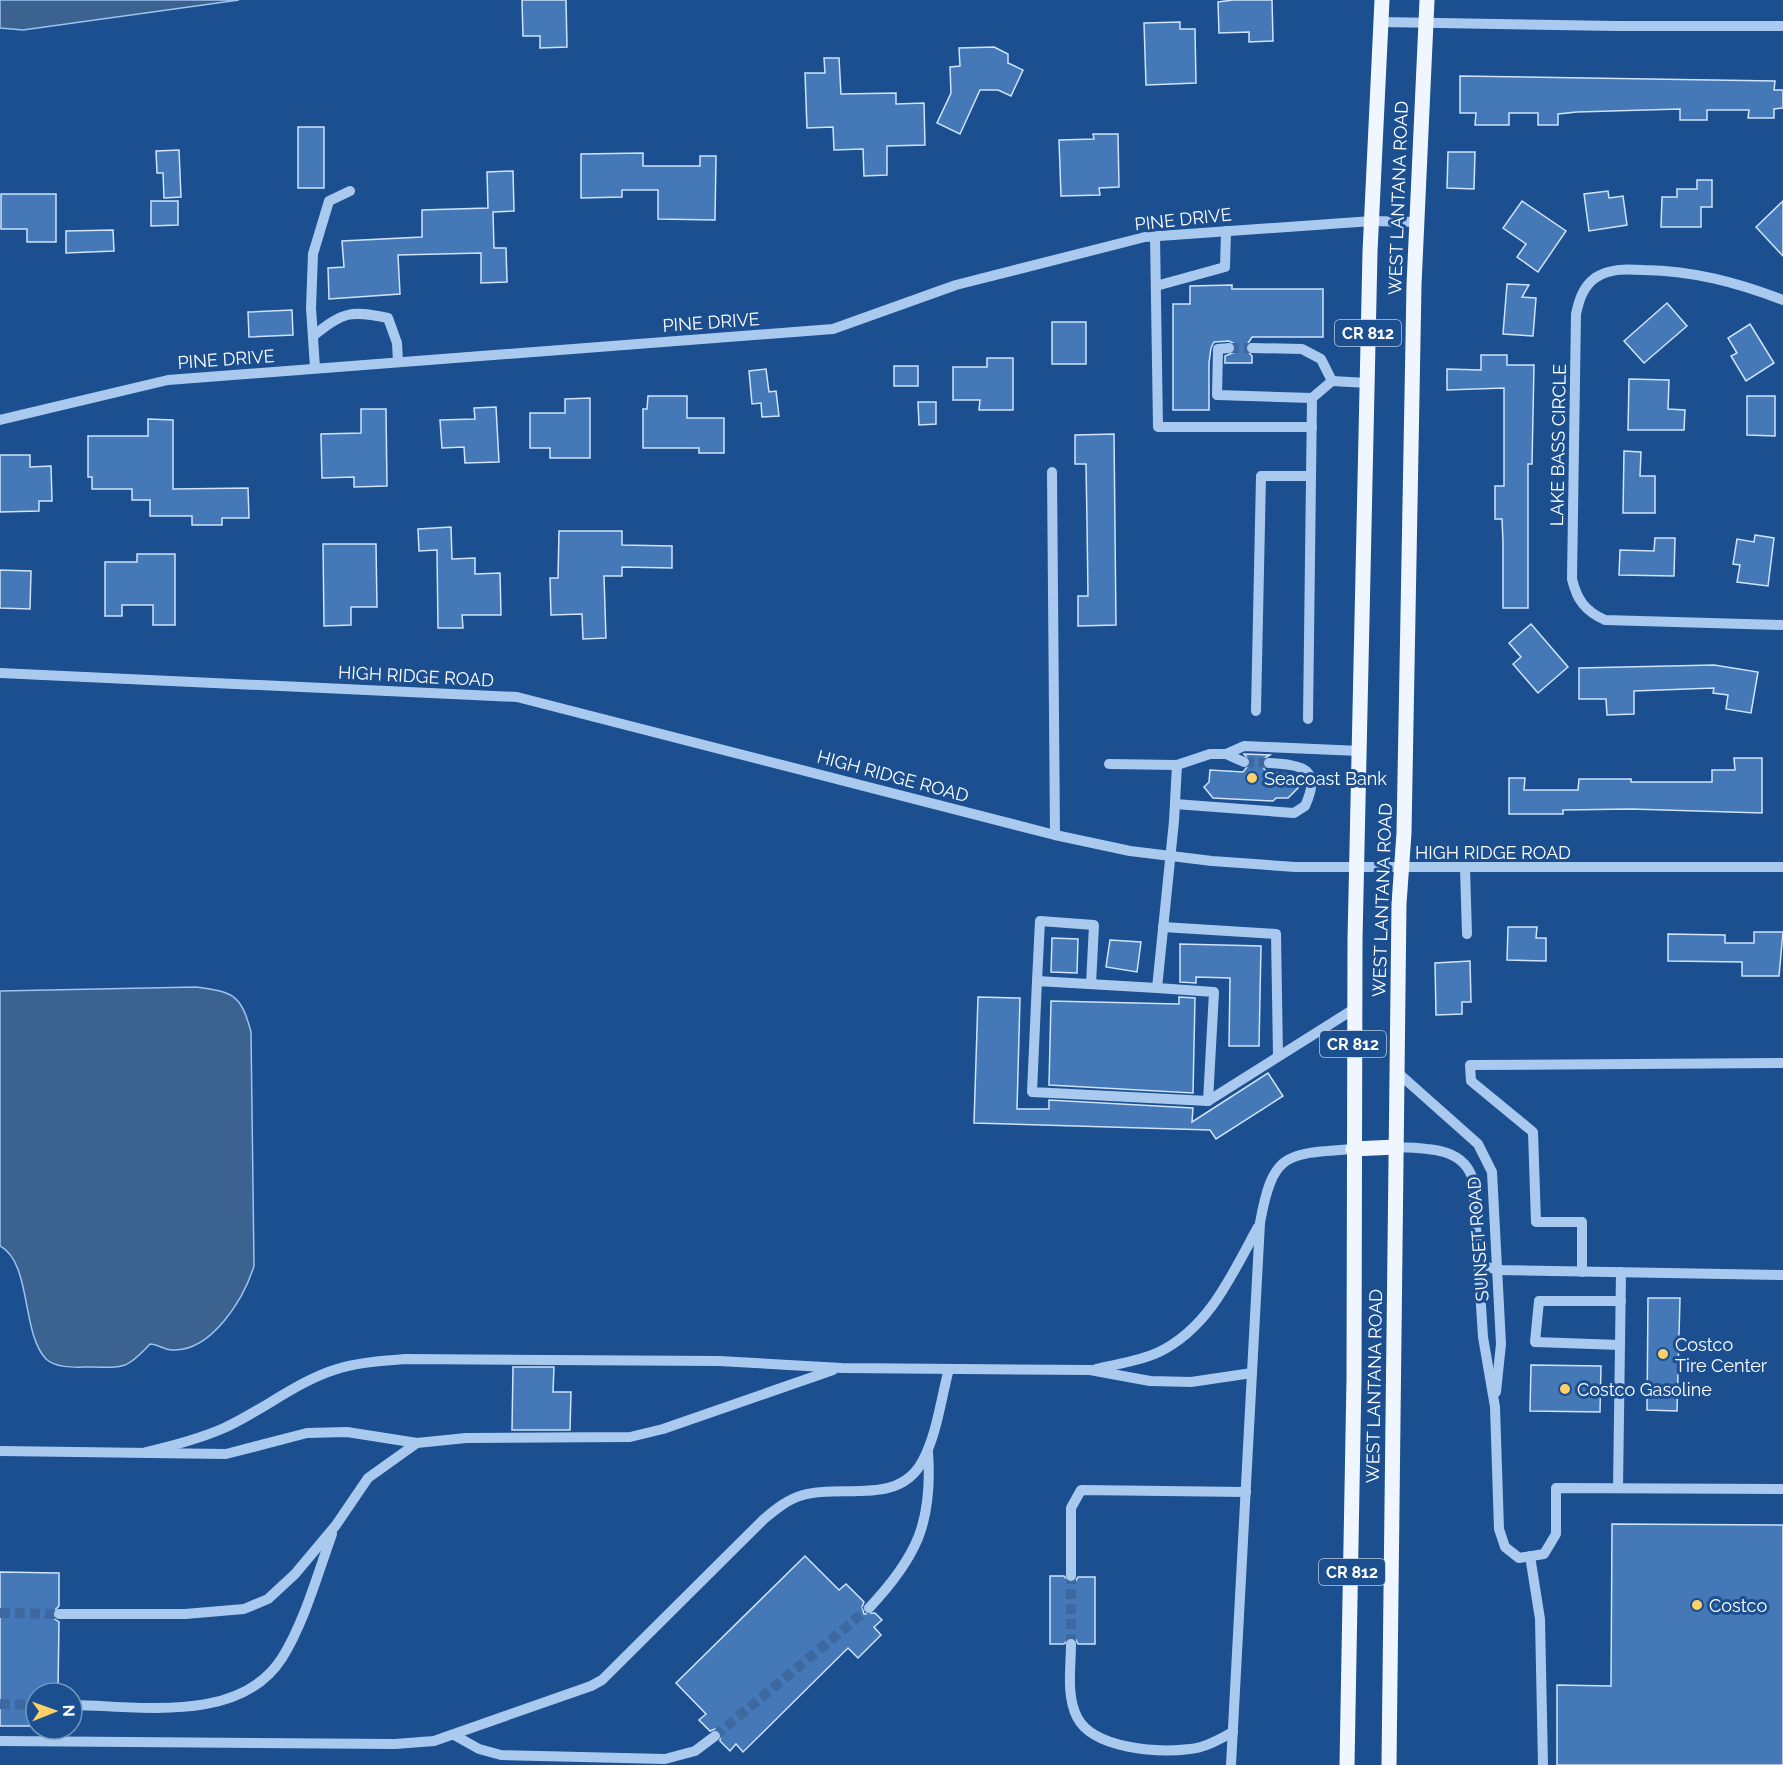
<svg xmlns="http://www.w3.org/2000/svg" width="1783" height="1765" viewBox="0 0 1783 1765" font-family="Raleway,sans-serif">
<rect width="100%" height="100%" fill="#1b4f8f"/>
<!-- water -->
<g fill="#3c6290" stroke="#9cc4f0" stroke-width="1.5">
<path d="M0,0H239L23,30L0,28Z"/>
<path d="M196,987C233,992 241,994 251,1032L254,1266C244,1298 212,1352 172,1350C164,1350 158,1344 150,1344C127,1369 124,1368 90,1367C77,1367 57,1369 46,1359C21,1333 32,1263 0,1246V991Z"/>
</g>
<!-- building -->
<g fill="#4478b7" stroke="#cfe3fa" stroke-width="1.5">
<path d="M522,0H566L567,47L540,48V36H523Z"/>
<path d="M1233,0H1272L1273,41L1249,42V32L1219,33L1218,2Z"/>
<path d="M1180,22V29H1195L1196,83L1146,85L1144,23Z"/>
<path d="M994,47L1008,54V63L1023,70L1011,96L998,90H980L960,134L937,123L951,93L950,67L960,66L959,48Z"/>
<path d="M824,58H839L841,94L896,93V104L924,103L925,145L887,146V175L864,176L863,149L834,150L833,127L807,128L805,73H825Z"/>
<path d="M1460,76L1775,81L1774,90H1783V108L1774,109V118H1748L1749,110H1707V120H1680V109L1577,112L1558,114V125H1538V113H1509V125H1475L1476,113H1460Z"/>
<rect x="298" y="127" width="26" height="61"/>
<path d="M1093,134H1118L1119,187L1099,188L1100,195L1061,196L1059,140L1094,139Z"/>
<path d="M179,150L181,197L164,198L163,173H157L156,151Z"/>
<path d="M1448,152H1475L1474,189L1447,188Z"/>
<path d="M643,153V166H700V156H716L715,220L658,219V190H622V197L581,198V154Z"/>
<path d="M513,171L514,211L493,212L494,248H506L507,282L481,283V253L398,255L400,294L329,299L328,268L344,267L342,241L422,237V210L488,208L487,172Z"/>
<path d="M1697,180H1712V207H1701V227H1661L1662,197H1677V189H1697Z"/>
<path d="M1608,191L1609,198L1623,196L1627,225L1589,231L1584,194Z"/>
<path d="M1,194H56V242H27V229H1Z"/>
<path d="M151,201H178V225L151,226Z"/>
<path d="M1522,201L1566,231L1538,272L1517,257L1526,244L1503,228Z"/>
<path d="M1783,201V256L1756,227Z"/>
<path d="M113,230L114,251L66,253V231Z"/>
<path d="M1507,284L1529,285L1522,297L1536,298L1533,336L1503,334Z"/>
<path d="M1232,285V289H1323V337H1252L1245,348L1252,356V363H1225V356L1235,352V344L1229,341L1214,342L1211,348L1209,363V410H1173V304H1190V286Z"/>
<path d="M1667,303L1687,326L1644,363L1624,341Z"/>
<path d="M292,310L293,335L249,337L248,312Z"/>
<rect x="1052" y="322" width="34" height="42"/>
<path d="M1750,324L1774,363L1746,381L1731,356L1737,353L1728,338Z"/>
<path d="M1481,355H1507V365H1534L1532,464H1528V608H1503V542L1502,519H1495V486H1504V388L1447,390V369L1481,370Z"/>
<path d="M987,358H1013V410H979L980,400H953V367H987Z"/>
<rect x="894" y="366" width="24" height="20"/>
<path d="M766,369L769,392L776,391L779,416L762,417L761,403L752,404L749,371Z"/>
<path d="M1629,379L1669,380L1668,409L1685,410L1684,430H1628Z"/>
<path d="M648,396H687V418H724V453H699V448H643V409H647Z"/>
<path d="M1747,396H1775V436L1747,435Z"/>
<path d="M590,398V458H550V448H530V413H565V399Z"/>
<path d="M918,402H936V424L919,425Z"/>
<path d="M496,407L499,462L465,463L464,447L442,448L440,420L475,419L474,408Z"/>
<path d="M361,409H386L387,486L354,487V477L322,478L321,434L361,433Z"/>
<path d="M148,419L173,420V489L248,488L249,518H222V525H192V516H150V500H132V489H92V477H88V436H148Z"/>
<path d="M1114,434L1116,625L1078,626V596H1088L1087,522L1086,464H1075V435Z"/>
<path d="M1624,451L1641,452L1640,476H1655V513H1623Z"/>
<path d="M0,455H30V467L51,466L52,501H39V511L0,512Z"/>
<path d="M451,527L452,559L475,558V574L500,573L501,615H462L463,628H438L437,550L419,551L418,529Z"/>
<path d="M559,531H622V545L672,546V568L622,567V576H604L606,638L583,639L582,614L551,615L550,578H558Z"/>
<path d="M1755,535L1774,538L1768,586L1737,582L1740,565L1733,564L1737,539L1754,542Z"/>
<path d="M1655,538H1675L1674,576L1619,575L1620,550L1654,551Z"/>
<path d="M323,544H376L377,607H351V625L324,626Z"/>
<path d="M137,554H175V625H153V605H122V616H105V562H137Z"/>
<path d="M0,570L31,571L30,609L0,608Z"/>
<path d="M1531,624L1568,667L1538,693L1513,664L1521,657L1509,643Z"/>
<path d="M1714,665L1758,672L1751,713L1726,709L1728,695L1713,693L1714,688L1634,691V714L1607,715L1606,699H1579V668Z"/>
<path d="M1244,754L1270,755L1263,759L1264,769L1269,773L1292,774L1301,785L1288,798H1276L1273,801L1213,798L1204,787L1209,782L1210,770L1243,772L1251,762Z"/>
<path d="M1734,758H1762V813L1631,809L1563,810V814H1509V778H1525L1524,790H1578L1579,779H1631V782H1712V770H1735Z"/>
<path d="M1508,927H1537L1536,938H1546V961L1507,960Z"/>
<path d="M1754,932H1783L1779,976H1742V962L1668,961V934L1725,935V943H1754Z"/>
<path d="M1052,938L1078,939L1077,973L1051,972Z"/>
<path d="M1110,940L1141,942L1137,972L1106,967Z"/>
<path d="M1180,944L1261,946L1259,1046H1229L1230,978L1196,977V983L1180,982Z"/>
<path d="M1470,961L1471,1002H1462V1014L1436,1015L1435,963Z"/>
<path d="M978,997L1020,998L1017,1109H1049V1100L1193,1108L1192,1122L1268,1073L1283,1096L1216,1139L1210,1130L974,1123Z"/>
<path d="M1179,997L1195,998L1193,1093L1049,1085L1051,1001L1179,1004Z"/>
<path d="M1648,1298H1680L1677,1411L1647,1410Z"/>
<path d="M1531,1365L1601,1366L1600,1412L1530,1411Z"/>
<path d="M513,1367H554L553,1392H571L570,1430H512Z"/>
<path d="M1612,1524L1783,1525V1765H1557V1685L1611,1686Z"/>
<path d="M805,1556L839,1590L846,1584L864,1602L862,1607L864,1614L875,1613L882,1620L874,1627L881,1635L858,1658L848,1648L743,1752L736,1744L730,1751L720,1741L721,1731L715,1729L710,1731L699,1720L706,1714L676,1683Z"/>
<path d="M0,1572L59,1573V1606L52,1613L53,1618L59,1622L58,1693H36V1726H0Z"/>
<path d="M1050,1576H1064L1070,1583L1075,1582L1078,1577H1095V1644H1078L1075,1638L1071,1637L1064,1644H1050Z"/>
</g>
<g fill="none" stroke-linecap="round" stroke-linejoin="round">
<!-- minor-tunnel -->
<g stroke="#3d69a0" stroke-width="10" stroke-dasharray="10 5" stroke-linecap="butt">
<path d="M1229,348H1252"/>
<path d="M1244,762L1269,763"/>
<path d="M0,1613L59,1614"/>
<path d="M1071,1644V1576"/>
<path d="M0,1704L36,1705"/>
<path d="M715,1736L869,1608"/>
</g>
<!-- minor -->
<g stroke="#a9c9ee" stroke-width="10">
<path d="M1381,22L1618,26H1783"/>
<path d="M1155,236L1158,427H1312"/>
<path d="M1156,286L1225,267L1226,231"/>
<path d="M1783,300C1736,282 1694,271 1644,270C1627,269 1610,268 1595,278C1583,287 1579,300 1576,314L1572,579C1577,600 1585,611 1605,620L1783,625"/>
<path d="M313,336C343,312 350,310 388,318L397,343L398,362"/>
<path d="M1229,348L1218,349L1217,395L1312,398L1308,719"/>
<path d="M1252,348L1302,349L1321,359L1332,381L1367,383"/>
<path d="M315,368L311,308L313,254L329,201L350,191"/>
<path d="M1312,398L1332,381"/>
<path d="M0,420L168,380L833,329L956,285L1145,237L1372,221L1416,222"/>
<path d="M1052,472L1055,835"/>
<path d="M0,673L517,697L1055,835L1130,851L1212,861L1295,867H1783"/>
<path d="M1256,711L1261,476H1311"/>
<path d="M1226,754L1244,762"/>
<path d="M1109,764L1177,765L1210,754H1226L1244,746L1360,751"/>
<path d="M1177,765L1174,821L1157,988L1214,992L1208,1101L1354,1009"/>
<path d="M1175,804L1294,813L1305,806C1323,767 1301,765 1269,763"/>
<path d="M1465,868L1467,934"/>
<path d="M1163,927L1276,934L1278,1056"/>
<path d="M1037,981L1040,921L1094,925L1091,984"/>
<path d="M1157,988L1037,981L1032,1092L1208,1101"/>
<path d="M1397,1072L1478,1144L1492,1172L1501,1344L1496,1392"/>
<path d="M1396,1147C1426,1149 1463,1146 1473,1180L1483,1337L1495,1407L1499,1529L1505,1547L1519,1558L1544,1554L1556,1534V1488L1783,1489"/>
<path d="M1477,1264L1498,1270L1783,1275"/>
<path d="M1582,1272V1222H1536L1533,1132L1471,1081L1470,1065L1783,1063"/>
<path d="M1620,1345L1535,1342L1539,1301H1621"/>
<path d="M1096,1369C1117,1364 1140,1361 1159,1352C1210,1327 1232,1274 1258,1227"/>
<path d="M0,1451L226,1454L307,1433L347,1432L417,1443"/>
<path d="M146,1452C172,1446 199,1439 224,1428C262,1411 294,1383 334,1370C358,1362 382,1361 406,1359L719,1361L842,1368L1090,1370L1150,1381L1191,1382L1252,1373"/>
<path d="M1618,1488L1621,1272"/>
<path d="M1530,1556L1540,1619L1543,1765"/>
<path d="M1071,1576V1508L1081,1490L1246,1492"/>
<path d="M869,1608C917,1557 933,1522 928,1452"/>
<path d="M59,1614H185L244,1609L268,1599L295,1574L336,1525L368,1478L417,1443L466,1438L630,1437L663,1429L833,1370"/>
<path d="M1071,1644C1071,1667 1066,1695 1077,1717C1093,1749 1158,1753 1190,1749C1205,1748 1220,1739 1233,1732"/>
<path d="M73,1705C141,1706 240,1724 282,1658C304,1623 318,1573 332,1534"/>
<path d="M454,1735L479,1749L501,1755L665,1759L695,1751L715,1736"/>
<path d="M0,1741L395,1744L434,1741L591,1686L602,1680L764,1519C776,1509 788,1499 803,1495C842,1484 898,1506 922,1462C937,1435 941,1398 949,1369"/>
<path d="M1231,1765L1260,1223C1273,1151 1286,1154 1353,1149"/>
</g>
<!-- major -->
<g stroke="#f0f6ff" stroke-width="15">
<path d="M1353,1149L1396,1147"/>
<path d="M1347,1765L1354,1379L1355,940L1370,252L1382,0"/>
<path d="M1389,1765L1399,904L1404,833L1414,285L1427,0"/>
</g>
</g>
<!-- markers -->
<g fill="#ffd166" stroke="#1b4f8f" stroke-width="2">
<circle cx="1252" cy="778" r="6"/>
<circle cx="1663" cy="1354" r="6"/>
<circle cx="1565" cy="1389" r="6"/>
<circle cx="1697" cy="1605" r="6"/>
</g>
<g text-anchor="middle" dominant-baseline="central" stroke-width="6" stroke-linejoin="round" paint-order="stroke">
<!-- shield labels -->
<g fill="#1b4f8f" stroke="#bbcadd" stroke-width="1.5">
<rect x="1335" y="320" width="66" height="26" rx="4.5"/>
<rect x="1320" y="1031" width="66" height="26" rx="4.5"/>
<rect x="1319" y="1559" width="66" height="26" rx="4.5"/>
</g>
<g font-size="16" font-weight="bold" fill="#fff">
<text x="1368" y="333">CR 812</text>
<text x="1353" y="1044">CR 812</text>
<text x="1352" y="1572">CR 812</text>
</g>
<!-- street labels -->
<g font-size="18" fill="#fff" stroke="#1b4f8f">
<text transform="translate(1398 198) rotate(-88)">WEST LANTANA ROAD</text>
<text transform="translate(1183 219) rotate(-6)">PINE DRIVE</text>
<text transform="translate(711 322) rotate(-4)">PINE DRIVE</text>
<text transform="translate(226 359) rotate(-4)">PINE DRIVE</text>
<text transform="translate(1558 445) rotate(-89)">LAKE BASS CIRCLE</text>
<text transform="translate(416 676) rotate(3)">HIGH RIDGE ROAD</text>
<text transform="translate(893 776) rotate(15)">HIGH RIDGE ROAD</text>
<text x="1493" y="852">HIGH RIDGE ROAD</text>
<text transform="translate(1382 900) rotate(-88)">WEST LANTANA ROAD</text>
<text transform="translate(1478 1239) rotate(-94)">SUNSET ROAD</text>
<text transform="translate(1374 1386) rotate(-89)">WEST LANTANA ROAD</text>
</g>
<!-- poi labels -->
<g font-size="18" fill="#fff" stroke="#1b4f8f" text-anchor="start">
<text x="1264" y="778">Seacoast Bank</text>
<text x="1675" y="1344">Costco<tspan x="1675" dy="21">Tire Center</tspan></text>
<text x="1577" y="1389">Costco Gasoline</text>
<text x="1709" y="1605">Costco</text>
</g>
</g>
<!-- north arrow -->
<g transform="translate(54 1711) rotate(89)"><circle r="28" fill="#1b4f8f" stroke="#7695bc" stroke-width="1.5"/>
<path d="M0-4.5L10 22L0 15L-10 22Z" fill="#ffd166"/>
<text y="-9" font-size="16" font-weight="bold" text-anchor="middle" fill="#ffffff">N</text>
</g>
</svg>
